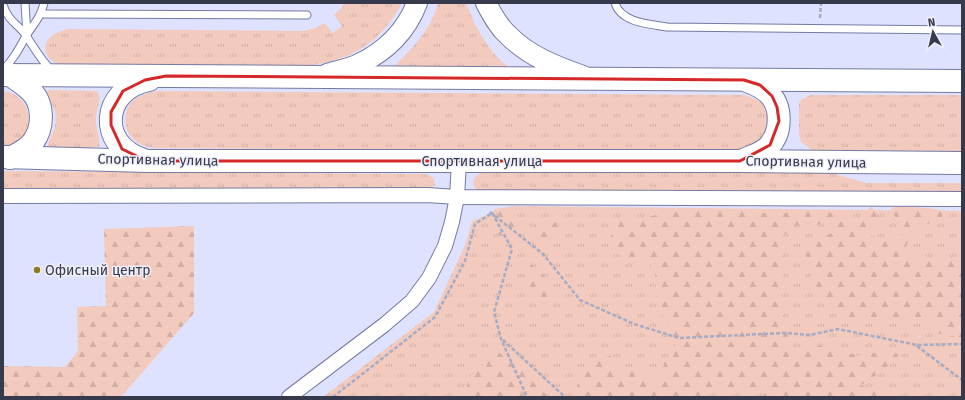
<svg xmlns="http://www.w3.org/2000/svg" width="965" height="400" viewBox="0 0 965 400" font-family="'Fira Sans',sans-serif">
<defs>
<pattern id="grass-tufts" width="24" height="20" patternUnits="userSpaceOnUse"><rect width="24" height="20" fill="#f3cbbe"/><path d="M3 7l-1-3M5 7V3M7 7l1-3M15 17l-1-3M17 17v-4M19 17l1-3" fill="none" stroke="#d1afa5"/></pattern>
<pattern id="forest-firs" width="22" height="20" patternUnits="userSpaceOnUse"><rect width="22" height="20" fill="#f3cbbe"/><path d="M5 1l3.5 6h-7zM16 11l3.5 6h-7z" fill="#d1afa5"/></pattern>
</defs>
<rect width="100%" height="100%" fill="#dee2fe"/>
<!-- grass -->
<g fill="url(#grass-tufts)">
<path d="M346,3H402C380,44 350,61 305,66H61C34,55 45,32 69,29L302,31L316,28L324,23L333,33L342,26L334,15Z"/>
<path d="M438,3H466C476,28 487,50 508,67L391,69C411,50 431,30 438,3Z"/>
<path d="M48,90L95,91L98,92C102,100 96,110 96,118C95,126 101,141 99,147L93,148L52,147L48,146C48,140 52,136 54,130C56,125 56,116 55,111C53,104 47,99 46,93Z"/>
<path d="M3,91C36,95 38,143 3,146Z"/>
<path d="M158,91L744,95C771,103 770,111 767,136L740,152L152,148C135,145 123,133 126,116C126,110 128,106 132,102C139,95 149,92 158,91Z"/>
<path d="M811,95H962V152H814L801,142L799,134V103L802,99Z"/>
<path d="M3,171L424,174C432,176 435,178 435,185L429,191L3,190Z"/>
<path d="M481,173H832L866,183H962V196L476,190C471,183 473,177 481,173Z"/>
<path d="M514,206L962,211V397H323L434,312L466,243L472,221L492,213L495,209Z"/>
</g>
<!-- forest -->
<g fill="url(#forest-firs)">
<path d="M871,206L878,216L866,235L879,238H899L906,232L903,222L895,217L891,210L894,206L929,208L944,211L941,220L927,224L912,233L906,247L910,258L935,257L962,258V341L954,336L932,333L937,319L904,318L847,319L824,304L812,287L810,265L803,245L843,228L825,224L797,225L781,237L786,268L779,288L789,346L804,350L830,343L857,356L885,351L900,354L884,370L861,385L891,397H761L772,389L757,394L728,387L705,391L711,397H583L576,389L582,374L594,358L611,356L613,371L642,370L652,380L662,375L664,363L675,346L666,322L657,304L655,273L649,262L629,259L608,250L609,238L618,229L619,218H642L670,212L702,211H746L774,214L797,211L823,213L844,211L847,219L858,222Z"/>
<path d="M509,208L516,213V225L512,238L498,235L492,225L499,211Z"/>
<path d="M552,221L563,227V237L551,242L542,248L532,242L530,234L538,222Z"/>
<path d="M194,226V313L121,397H3V366L65,367L78,351L77,307L106,306L104,229Z"/>
<path d="M528,262L542,272L556,296L545,313L531,294L521,266Z"/>
<path d="M497,351L527,373L535,384L549,397H463L466,393L468,378C479,370 487,359 497,351Z"/>
</g>
<g fill="none" stroke-linecap="round" stroke-linejoin="round">
<!-- service casing -->
<g stroke="#757aa4" stroke-width="9">
<g id="service">
<path d="M25,3L27,36"/>
<path d="M615,3C621,23 650,24 667,27L962,30"/>
<path d="M3,5C9,23 19,24 27,37C35,49 41,60 51,70"/>
<path d="M41,14L307,15"/>
<path d="M3,70C13,60 19,49 26,36C34,23 40,19 44,3"/>
</g>
</g>
<!-- minor casing -->
<g stroke="#757aa4" stroke-width="16">
<g id="minor">
<path d="M3,196L427,195L457,197L962,199"/>
<path d="M289,397L384,325L412,301L429,278L445,246L452,222L457,197L459,162"/>
</g>
</g>
<!-- secondary casing -->
<g stroke="#757aa4" stroke-width="22">
<g id="secondary">
<path d="M486,3C492,14 498,26 507,34C528,56 555,66 583,76"/>
<path d="M327,74C337,71 348,69 357,65C385,52 406,32 417,3"/>
</g>
</g>
<!-- primary casing -->
<g stroke="#757aa4" stroke-width="24">
<g id="primary">
<path d="M3,75L962,81"/>
<path d="M3,157L147,161H740L962,163"/>
<path d="M10,158C18,154 27,150 33,142C44,127 44,103 30,90C24,84 16,79 10,75"/>
<path d="M144,160C97,146 101,89 149,80"/>
<path d="M743,160C752,156 764,153 770,145C774,140 777,134 778,128C782,102 770,89 747,81"/>
</g>
</g>
<!-- path -->
<g stroke="#a7abc4" stroke-width="2.5" stroke-dasharray="4 2" stroke-linecap="butt">
<path d="M820,18L821,3"/>
<path d="M490,212L543,254L580,300L634,324L679,338L784,333L810,335L838,329L917,345L962,344"/>
<path d="M503,340L565,397"/>
<path d="M917,346L962,380"/>
<path d="M333,397L435,317L465,261L475,224L492,213L512,249L494,312L501,339L527,397"/>
</g>
<!-- service -->
<use href="#service" stroke="#fff" stroke-width="7"/>
<!-- minor -->
<use href="#minor" stroke="#fff" stroke-width="14"/>
<!-- secondary -->
<use href="#secondary" stroke="#fff" stroke-width="20"/>
<!-- primary -->
<use href="#primary" stroke="#fff" stroke-width="22"/>
</g>
<!-- marked area -->
<path fill="none" stroke="#d62828" stroke-width="3" stroke-linejoin="round" d="M166,76L744,80L760,85L772,96L777,107L779,121L770,145L740,161H147L122,149L111,125V112L123,91L145,80Z"/>
<!-- markers -->
<circle fill="#8b7c22" stroke="#eff0fa" stroke-width="1.5" cx="37" cy="270" r="4"/>
<g text-anchor="middle" dominant-baseline="central" stroke-width="3" stroke-linejoin="round" paint-order="stroke">
<!-- street labels -->
<g font-size="14" fill="#37394c" stroke="#eff0fa">
<text transform="translate(158 160) rotate(1)">Спортивная улица</text>
<text x="482" y="161">Спортивная улица</text>
<text transform="translate(806 162) rotate(1)">Спортивная улица</text>
</g>
<!-- poi labels -->
<g font-size="14" fill="#37394c" stroke="#eff0fa" text-anchor="start">
<text x="45" y="270">Офисный центр</text>
</g>
</g>
<!-- border -->
<rect width="965" height="400" fill="none" stroke="#37394c" stroke-width="8"/>
<!-- north arrow -->
<g transform="translate(933 32) rotate(352)" stroke="#eff0fa" stroke-width="3" paint-order="stroke">
<path d="M0-3L7 15L0 10L-7 15Z" fill="#37394c"/>
<text y="-6" font-size="11" font-weight="bold" text-anchor="middle" fill="#37394c">N</text>
</g>
</svg>
